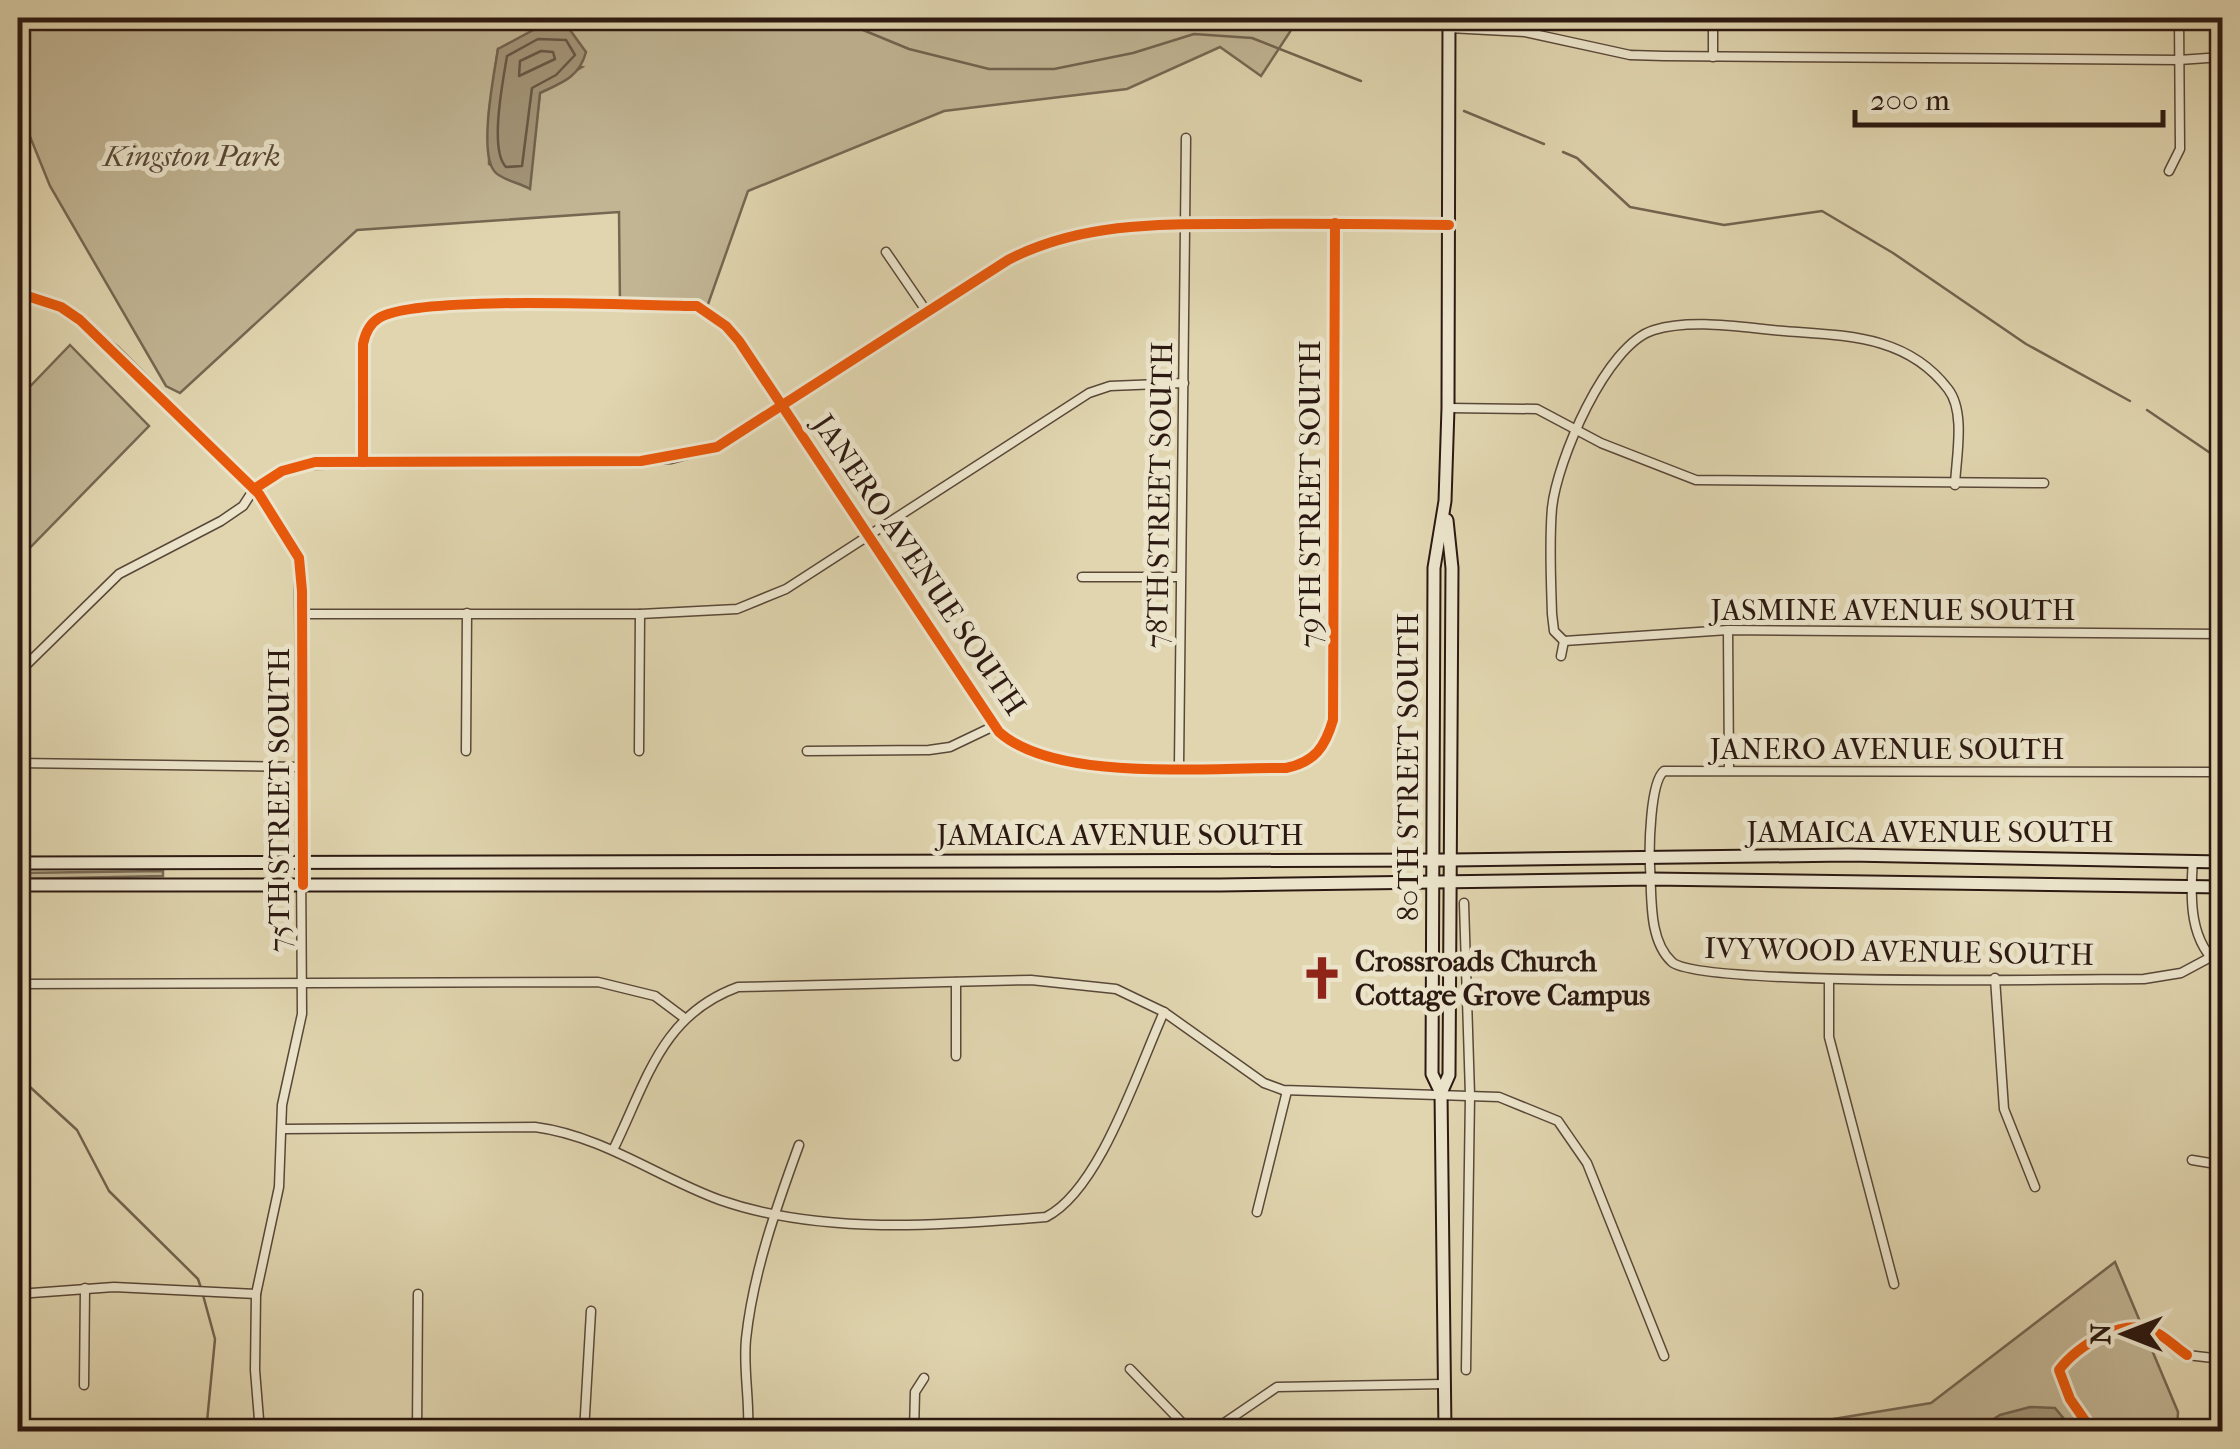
<svg xmlns="http://www.w3.org/2000/svg" width="2240" height="1449" viewBox="0 0 2240 1449" font-family="'IM FELL French Canon',serif">
<rect width="100%" height="100%" fill="#e0d5af"/>
<filter id="stains"><feTurbulence type="fractalNoise" baseFrequency=".002" numOctaves="4"/><feColorMatrix values="0 0 0 0 .2 0 0 0 0 .09 0 0 0 0 .02 0 0 0 .5 -.17"/></filter>
<radialGradient id="worn" r=".72"><stop offset=".6" stop-color="#630" stop-opacity="0"/><stop offset="1" stop-color="#630" stop-opacity=".3"/></radialGradient>
<!-- green -->
<g fill="#c1b594" stroke="#766752" stroke-width="2.5" fill-rule="evenodd">
<path d="M18,18H1299L1261,76L1220,47L1127,89L944,111L748,191L706,310L620,306L619,212L357,230L180,393L166,386L50,186L18,107ZM498,49L582,67L540,92L529,188L489,164V112Z"/>
<path d="M70,345L149,426L18,560V399Z"/>
<path d="M163,871V876L18,879V873Z"/>
<path d="M2115,1262L2178,1412L2177,1432H1753L1931,1403Z"/>
<path d="M1473,1423L1564,1424L1590,1431H1473Z"/>
</g>
<!-- water -->
<g fill="#a39579" stroke="#73634f" stroke-width="2.5">
<path d="M537,28L570,30L586,52C579,78 561,83 540,93L530,189C520,183 502,180 495,172C478,154 494,74 498,49Z"/>
<path d="M2030,1407L2055,1408L2074,1431H1975L2000,1415Z"/>
</g>
<g fill="none" stroke-linecap="round" stroke-linejoin="round">
<!-- shore -->
<g stroke="#685745" stroke-width="2.5">
<path d="M538,39L566,40L575,55L556,75L532,88L522,166L506,167C489,150 503,81 507,56Z"/>
<path d="M541,51L553,52L555,59L519,76L520,61Z"/>
</g>
<!-- stream -->
<g stroke="#73634f" stroke-width="2.5">
<path d="M834,18L909,49L989,69H1054L1133,53L1194,34L1252,38L1361,81"/>
<path d="M1464,111L1544,144"/>
<path d="M1563,152L1577,158L1630,207L1724,225L1822,211L1893,253L2026,344L2130,401"/>
<path d="M2147,410L2222,461"/>
<path d="M18,1076L77,1130L109,1191L198,1279L201,1288"/>
<path d="M203,1295L215,1339L206,1432"/>
<path d="M18,1431L20,1432"/>
</g>
<!-- street casing -->
<g stroke="#594838" stroke-width="11">
<g id="street">
<path d="M1449,28L1525,32L1630,55L1664,56L2179,60L2222,57"/>
<path d="M1713,57V18"/>
<path d="M2169,171L2180,149L2179,18"/>
<path d="M886,252L927,312"/>
<path d="M18,293L61,307L114,349L259,494L299,558L302,1014L282,1105L279,1187L256,1294L255,1370L260,1432"/>
<path d="M1448,408L1537,409L1601,443L1696,480L2044,483"/>
<path d="M363,462V344C365,334 369,324 379,318C416,294 641,306 697,306L726,326L739,341L999,732C1056,783 1210,767 1286,768C1315,762 1325,747 1333,720L1335,223"/>
<path d="M1082,577H1180"/>
<path d="M302,614H640L737,609L786,589L1089,393L1110,386L1184,383"/>
<path d="M1728,630L1729,770"/>
<path d="M1564,641L1554,631L1552,614C1551,579 1549,543 1552,508C1557,461 1606,344 1654,330C1697,317 1754,330 1798,332C1855,336 1910,339 1948,389C1966,412 1956,458 1955,485"/>
<path d="M1564,641L1728,630L2222,634"/>
<path d="M1561,656L1564,641"/>
<path d="M18,673L119,574L221,521L243,506L254,489L296,465L671,459L717,447L1008,260C1083,221 1166,224 1249,224C1315,223 1382,224 1449,225"/>
<path d="M466,751L467,613"/>
<path d="M639,751L640,614"/>
<path d="M807,751L929,750L950,747L994,726"/>
<path d="M18,763L302,767"/>
<path d="M1179,767L1186,138"/>
<path d="M2193,860C2190,899 2189,943 2222,968"/>
<path d="M1464,903L1470,1095L1466,1370"/>
<path d="M2209,958L2181,973L2144,979C2082,979 1699,987 1672,962C1648,940 1652,896 1650,867C1649,848 1650,782 1664,771L2222,772"/>
<path d="M1995,978L2004,1109L2035,1187"/>
<path d="M1829,979V1037L1894,1284"/>
<path d="M956,982V1056"/>
<path d="M18,984L598,982L655,996L683,1017"/>
<path d="M283,1129L535,1127C603,1136 657,1177 720,1200C820,1235 942,1226 1046,1217C1100,1190 1138,1069 1164,1012"/>
<path d="M613,1150C647,1081 661,1015 738,987L1031,980L1116,989L1164,1012L1264,1083L1283,1090L1499,1097L1558,1121L1587,1163L1664,1356"/>
<path d="M2192,1160L2222,1165"/>
<path d="M1257,1212L1287,1091"/>
<path d="M18,1294L114,1287L256,1294"/>
<path d="M2187,1355L2222,1359"/>
<path d="M1130,1369L1191,1432"/>
<path d="M84,1385L85,1288"/>
<path d="M417,1432L418,1294"/>
<path d="M584,1432L591,1311"/>
<path d="M748,1432C750,1401 743,1369 746,1339C753,1273 776,1208 799,1145"/>
<path d="M914,1432L915,1392L924,1378"/>
<path d="M1211,1432L1277,1387L1444,1384"/>
</g>
</g>
<!-- secondary casing -->
<g stroke="#2c1911" stroke-width="15">
<g id="secondary">
<path d="M18,863L1451,860L1848,855L2222,862"/>
<path d="M18,885H1220L1651,879L2222,887"/>
<path d="M1441,1093L1449,1075L1452,568L1447,520"/>
<path d="M1445,1432L1441,1093L1432,1074L1434,568L1445,501L1448,408L1449,18"/>
</g>
</g>
<!-- street -->
<use href="#street" stroke="#ebe4cb" stroke-width="8"/>
<!-- secondary -->
<use href="#secondary" stroke="#ebe4cb" stroke-width="11"/>
<!-- cycleway casing -->
<g stroke="#ebe4cb" stroke-width="16">
<g id="cycleway">
<path d="M18,293L61,307L80,320L259,494L299,558L302,591L303,885"/>
<path d="M363,462V344C365,334 369,324 379,318C416,294 641,306 697,306L726,326L739,341L999,732C1056,783 1210,767 1286,768C1315,762 1325,747 1333,720L1335,223"/>
<path d="M254,489L282,471L315,462L641,461L717,447L1008,260C1083,221 1166,224 1249,224C1315,223 1382,224 1449,225"/>
<path d="M2093,1432L2070,1399L2059,1370C2077,1346 2123,1316 2155,1332C2166,1337 2176,1348 2187,1355"/>
</g>
</g>
<!-- cycleway -->
<use href="#cycleway" stroke="#e8590c" stroke-width="10"/>
</g>
<!-- icons -->
<defs>
<g id="church-bare" transform="scale(3.45)"><path d="M-1.2-6h2.4v3.5h3.3v2.4h-3.3V6h-2.4V-.1h-3.3v-2.4h3.3Z" fill="#8f2418" stroke="#ebe4cb" stroke-width="2.5" paint-order="stroke"/></g>
</defs>
<g fill-rule="evenodd">
<use href="#church-bare" x="1322" y="978"/>
</g>
<g text-anchor="middle" dominant-baseline="central" stroke-width="10" stroke-linejoin="round" paint-order="stroke">
<!-- park labels -->
<g font-size="30" font-style="italic" fill="#594838" stroke="#ebe4cb">
<text x="192" y="156">Kingston Park</text>
</g>
<!-- street labels -->
<g font-size="30" fill="#2c1911" stroke="#ebe4cb">
<text transform="translate(1310 494) rotate(-90)">79TH STREET SOUTH</text>
<text transform="translate(1160 495) rotate(-89)">78TH STREET SOUTH</text>
<text transform="translate(919 565) rotate(56)">JANERO AVENUE SOUTH</text>
<text x="1893" y="610">JASMINE AVENUE SOUTH</text>
<text x="1887" y="749">JANERO AVENUE SOUTH</text>
<text transform="translate(1408 767) rotate(-90)">80TH STREET SOUTH</text>
<text transform="translate(279 800) rotate(-90)">75TH STREET SOUTH</text>
<text x="1930" y="832">JAMAICA AVENUE SOUTH</text>
<text x="1120" y="835">JAMAICA AVENUE SOUTH</text>
<text transform="translate(1899 952) rotate(1)">IVYWOOD AVENUE SOUTH</text>
</g>
<!-- poi labels -->
<g font-size="30" font-weight="bold" fill="#2c1911" stroke="#ebe4cb" text-anchor="start">
<text x="1355" y="961">Crossroads Church<tspan x="1355" dy="34">Cottage Grove Campus</tspan></text>
</g>
</g>
<!-- margin -->
<rect width="2240" height="1449" fill="none" stroke="#e0d5af" stroke-width="60"/>
<rect x="20" y="20" width="2200" height="1409" fill="none" stroke="#2c1911" stroke-width="5"/>
<rect x="30" y="30" width="2180" height="1389" fill="none" stroke="#2c1911" stroke-width="2.5"/>
<!-- north arrow -->
<g transform="translate(2125 1334) rotate(270)" stroke="#ebe4cb" stroke-width="8" paint-order="stroke">
<path d="M0-8L18 38L0 25L-18 38Z" fill="#2c1911"/>
<text y="-15" font-size="28" font-weight="bold" text-anchor="middle" fill="#2c1911">N</text>
</g>
<!-- scale -->
<path d="M1855 110v15h308v-15" fill="none" stroke="#2c1911" stroke-width="5"/>
<text x="1870" y="110" font-size="30" fill="#2c1911" stroke="#ebe4cb" stroke-width="8" paint-order="stroke">200 m</text>
<rect width="100%" height="100%" filter="url(#stains)"/>
<rect width="100%" height="100%" fill="url(#worn)"/>
</svg>
